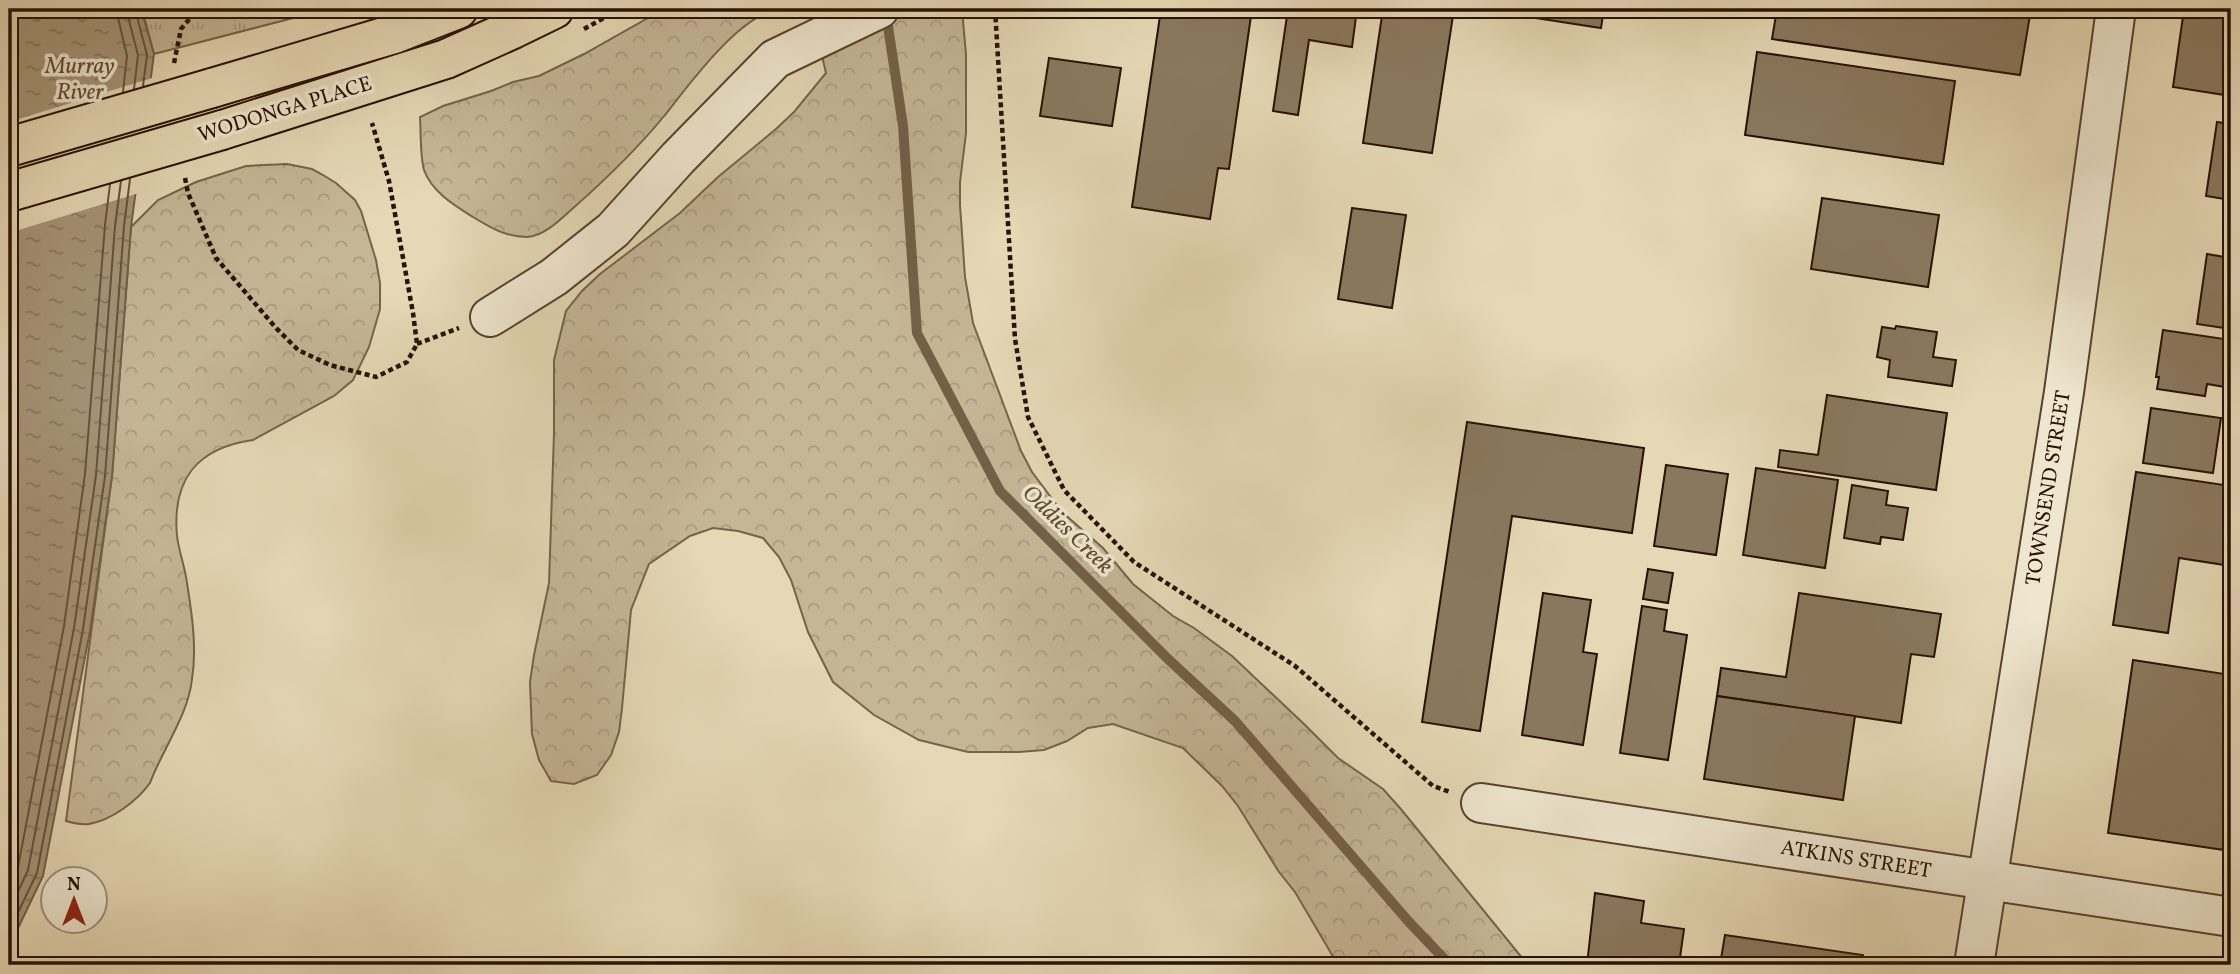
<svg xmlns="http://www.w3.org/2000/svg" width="2240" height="974" viewBox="0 0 2240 974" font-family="Vollkorn,serif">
<defs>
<pattern id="forest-crowns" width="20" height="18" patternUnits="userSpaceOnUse" patternTransform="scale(1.75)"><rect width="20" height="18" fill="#c5b696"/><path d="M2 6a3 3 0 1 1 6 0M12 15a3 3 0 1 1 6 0" fill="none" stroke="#a99b80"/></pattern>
<pattern id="park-tufts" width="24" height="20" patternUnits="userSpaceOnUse" patternTransform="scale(1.75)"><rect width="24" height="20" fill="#c5b696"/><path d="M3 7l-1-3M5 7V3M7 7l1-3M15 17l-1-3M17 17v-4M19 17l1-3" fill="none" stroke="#a99b80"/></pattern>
<pattern id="water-ripples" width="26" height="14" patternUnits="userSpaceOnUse" patternTransform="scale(1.75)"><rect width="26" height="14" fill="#a59477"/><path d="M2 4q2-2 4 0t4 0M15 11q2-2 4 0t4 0" fill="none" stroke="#86775f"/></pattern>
</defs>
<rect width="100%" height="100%" fill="#e5d8b5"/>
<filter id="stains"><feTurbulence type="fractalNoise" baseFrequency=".00286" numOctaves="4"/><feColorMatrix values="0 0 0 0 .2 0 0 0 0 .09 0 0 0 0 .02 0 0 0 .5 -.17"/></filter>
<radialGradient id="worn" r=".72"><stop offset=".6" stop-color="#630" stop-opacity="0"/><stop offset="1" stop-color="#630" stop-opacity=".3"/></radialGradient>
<!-- forest -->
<g fill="url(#forest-crowns)" stroke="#76644b" stroke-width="2">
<path d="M664,9H781C741,12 688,86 665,115C638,148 604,181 571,210C560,220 544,236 527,237C506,237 491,228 473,217C454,205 432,192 424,170C420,156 421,132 420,117L443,106L491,91L513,82L539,76L584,54Z"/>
<path d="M809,9H962L966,55V133L960,182V205L965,277L973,323L1021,451L1032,472L1062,512L1103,548L1133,584L1173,616L1194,628L1232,656L1304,724L1338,758L1383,789L1400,808L1528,965H1338L1295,892L1279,872L1238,806L1222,786L1183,748L1113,724L1088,728L1067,741L1044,750L1019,752H968L919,740L874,715L833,682L808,632L791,580L779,557L763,538L738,531L713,528L690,536L649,564L631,610L622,708L619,732L611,755L597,775L574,784L551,781L539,760L532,734L530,682L534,655L549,583L554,433V360L566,311L582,291L600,274L680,213L718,177L776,129L794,112L826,73L811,9Z"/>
<path d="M287,164L312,169L323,175L336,183L355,200L361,211L376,260L380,283V309L369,347L353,380L334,396L253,440C196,448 172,480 177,536C179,552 185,567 187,583C192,614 197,648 192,679C188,716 163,748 150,783C137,801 112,820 89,824C81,825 73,823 66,821L112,476L131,227L158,200L196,182L246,166Z"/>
</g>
<!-- park -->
<path fill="url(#park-tufts)" stroke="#76644b" stroke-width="2" d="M142,9H328L154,54Z"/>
<!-- water -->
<path fill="url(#water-ripples)" stroke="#736047" stroke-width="2" d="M9,9H141L154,54L131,227L112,476L90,631L43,876L9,947Z"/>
<!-- pier -->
<path fill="#e5d8b5" d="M155,77L139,193L9,233V122Z"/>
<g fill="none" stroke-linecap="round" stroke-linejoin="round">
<!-- shore -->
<g stroke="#66523c" stroke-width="2">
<path d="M116,9L127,56L123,92"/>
<path d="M126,9L138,55L134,89"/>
<path d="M135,9L147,55L143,86"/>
<path d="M9,887L18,867L64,626L85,474L105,225L110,184"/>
<path d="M9,911L28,870L74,628L96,475L115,226L121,181"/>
<path d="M9,931L37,873L83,629L105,476L124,226L130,179"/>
</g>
<!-- stream -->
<path stroke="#736047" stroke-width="10" d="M886,13L903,126L917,333L1000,491L1168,659L1235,721L1409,922L1450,965"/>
</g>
<!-- building -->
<g fill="#8a785e" stroke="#281100" stroke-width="2">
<path d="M1161,9H1205L1251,16L1229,169L1218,168L1210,219L1132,207Z"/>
<path d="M1288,9H1357L1352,47L1309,40L1298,115L1273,111Z"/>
<path d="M1383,9H1454L1432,153L1363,143Z"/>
<path d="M1536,9H1604L1601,28L1535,18Z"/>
<path d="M1777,9H2031L2020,75L1772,39Z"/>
<path d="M2184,9H2231V96L2173,87Z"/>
<path d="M1757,52L1955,81L1943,164L1745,135Z"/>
<path d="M1049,58L1121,68L1112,126L1040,116Z"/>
<path d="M2217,122L2231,124V200L2206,196Z"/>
<path d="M1822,198L1939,215L1928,287L1811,269Z"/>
<path d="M1352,208L1406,215L1392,308L1338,299Z"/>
<path d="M2207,254L2231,258V329L2197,324Z"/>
<path d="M1896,326L1937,332L1933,357L1956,360L1952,386L1888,377L1890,360L1877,357L1882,327L1895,329Z"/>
<path d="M2163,330L2231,340V388L2207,384L2205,396L2157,389L2159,377H2156Z"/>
<path d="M1827,395L1947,413L1936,490L1778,467L1780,450L1818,455Z"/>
<path d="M2151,408L2221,418L2213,473L2143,463Z"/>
<path d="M1467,422L1644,448L1632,533L1512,516L1480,731L1422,722Z"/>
<path d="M1666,465L1728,474L1716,555L1654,546Z"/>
<path d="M1756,468L1838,480L1825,568L1743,555Z"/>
<path d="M2136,472L2231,486V566L2179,558L2168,633L2113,625Z"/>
<path d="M1852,485L1888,491L1886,505L1908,508L1903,540L1881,537L1880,544L1844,538Z"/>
<path d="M1648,569L1673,573L1668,603L1643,599Z"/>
<path d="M1543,593L1591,600L1583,652L1597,654L1583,745L1522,735Z"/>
<path d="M1799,593L1941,614L1934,657L1911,654L1901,723L1717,696L1721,668L1786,677Z"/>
<path d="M1642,606L1667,610L1664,631L1687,635L1668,760L1620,753Z"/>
<path d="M2133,660L2231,675V851L2108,833Z"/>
<path d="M1717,696L1855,716L1843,800L1704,779Z"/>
<path d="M1595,893L1644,901L1641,923L1684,929L1679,965H1587Z"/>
<path d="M1725,935L1863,955L1862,965H1720Z"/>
</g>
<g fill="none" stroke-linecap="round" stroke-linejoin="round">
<!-- minor casing -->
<g stroke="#57432d" stroke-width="42">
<g id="minor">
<path d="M490,317L554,277L613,230L678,158L775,59L879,9"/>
<path d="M1481,803L2231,917"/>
<path d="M1974,965L2064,392L2116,9"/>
</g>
</g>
<!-- major casing -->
<g stroke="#281100" stroke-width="42">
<g id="major">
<path d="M212,88L394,34L458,9"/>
<path d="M222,130L446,59L513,29L554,9"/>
</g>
</g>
<!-- path -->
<g stroke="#281100" stroke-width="4.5" stroke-dasharray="5 3.5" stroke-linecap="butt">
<path d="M995,9L1015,339L1028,417L1064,490L1134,562L1295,666L1433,786L1450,792"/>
<path d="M584,29L620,9"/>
<path d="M174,63L181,29L198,9"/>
<path d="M185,178L188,193L216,258L276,328L298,350L330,365L376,377L407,362L417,344L413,313L389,181L372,123"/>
<path d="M417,344L459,328"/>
</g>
<!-- minor -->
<use href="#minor" stroke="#eee6cf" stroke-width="38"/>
<!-- major -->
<use href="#major" stroke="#e5d8b5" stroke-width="38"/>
<!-- major-bridge casing -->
<g stroke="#281100" stroke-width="42" stroke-linecap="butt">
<g id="major-bridge">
<path d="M9,147L212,88"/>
<path d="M9,192L222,130"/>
</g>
</g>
<!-- major-bridge -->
<use href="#major-bridge" stroke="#e5d8b5" stroke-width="38"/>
</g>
<g text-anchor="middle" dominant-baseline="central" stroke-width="7" stroke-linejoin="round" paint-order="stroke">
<!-- street labels -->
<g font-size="21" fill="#281100" stroke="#eee6cf">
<text transform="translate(285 110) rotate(-17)">WODONGA PLACE</text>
<text transform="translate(2049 488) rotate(-81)">TOWNSEND STREET</text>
<text transform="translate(1856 860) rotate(9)">ATKINS STREET</text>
</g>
<!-- water labels -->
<g font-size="23" font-style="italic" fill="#604c36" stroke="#eee6cf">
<text x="80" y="67">Murray<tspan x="80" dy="26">River</tspan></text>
<text transform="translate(1067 530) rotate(44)">Oddies Creek</text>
</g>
</g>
<!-- margin -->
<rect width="2240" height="974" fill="none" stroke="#e5d8b5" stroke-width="35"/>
<rect x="10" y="10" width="2219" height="953" fill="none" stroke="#281100" stroke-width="3.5"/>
<rect x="18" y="18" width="2205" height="939" fill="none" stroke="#281100" stroke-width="2"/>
<!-- north arrow -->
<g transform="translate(74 900)"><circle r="33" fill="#eee6cf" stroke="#9f917c" stroke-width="2"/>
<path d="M0-5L12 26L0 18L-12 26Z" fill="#8f2418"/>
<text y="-10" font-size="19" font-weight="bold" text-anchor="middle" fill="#281100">N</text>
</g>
<rect width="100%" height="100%" filter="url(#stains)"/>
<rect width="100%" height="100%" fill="url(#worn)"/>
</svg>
